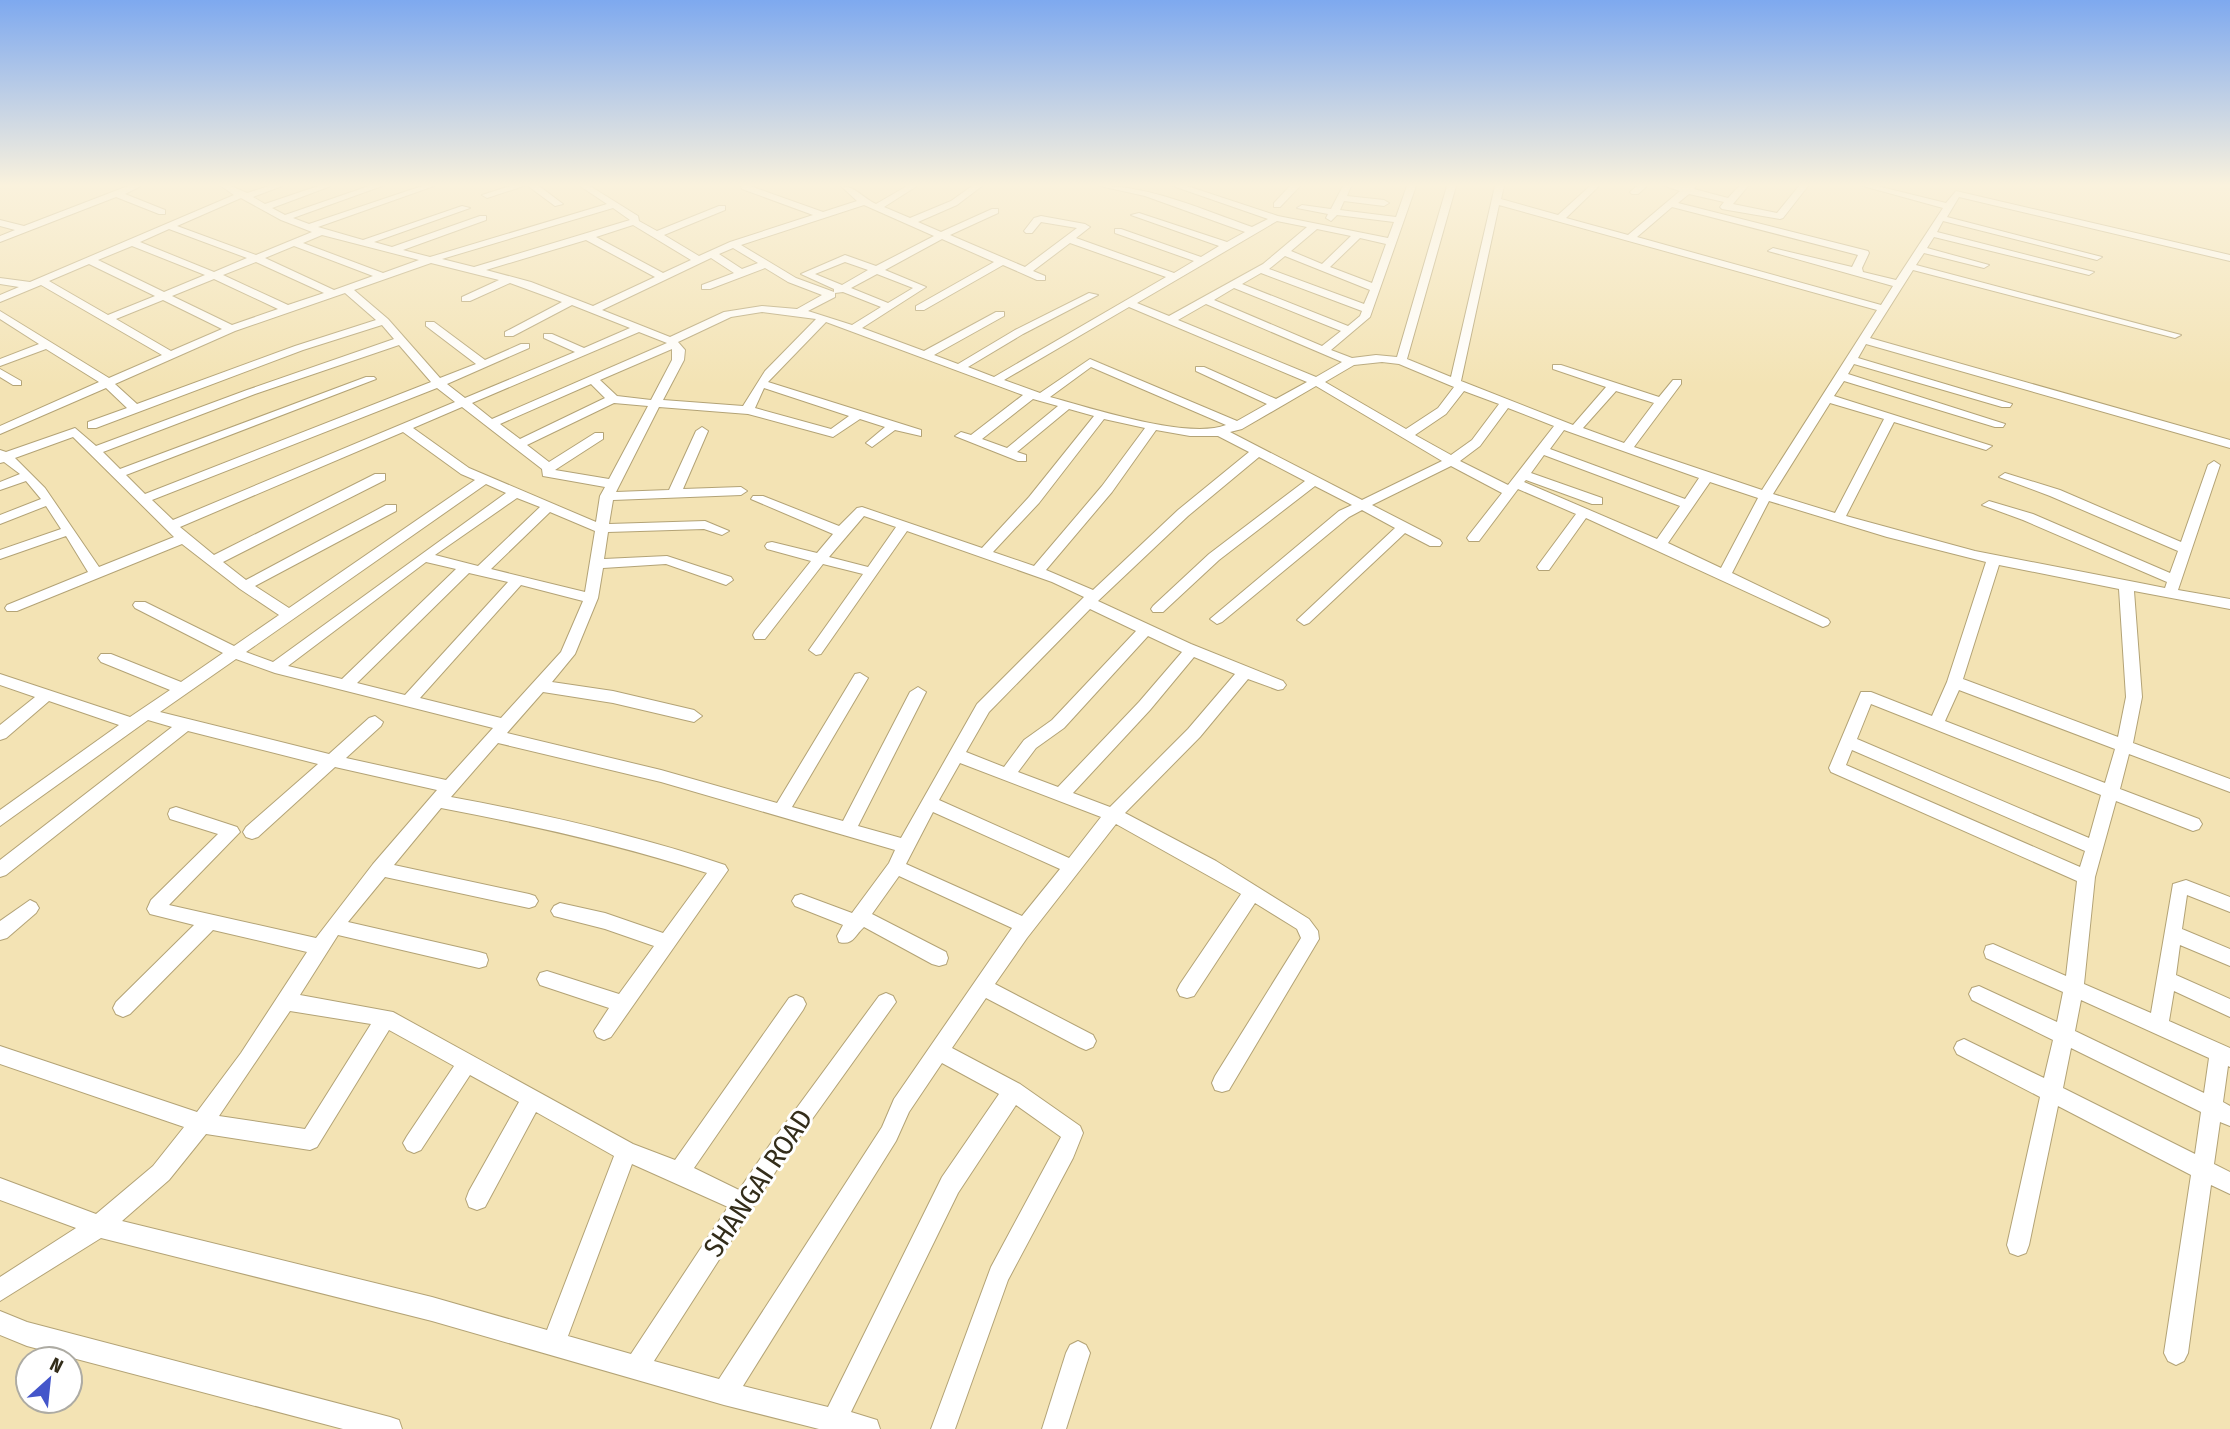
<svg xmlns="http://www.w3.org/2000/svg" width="2230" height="1429" viewBox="0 0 2230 1429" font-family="'Fira Sans Condensed',sans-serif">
<rect width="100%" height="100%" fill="#f3e3b4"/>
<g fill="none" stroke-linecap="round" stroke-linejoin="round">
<!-- minor casing -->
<g stroke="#b3a376" stroke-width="2">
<g id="minor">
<path d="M128,186H141L125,194L165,210V214H159L116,197L0,242V236L15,230L0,226V220L24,226Z"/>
<path d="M221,186H231L247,193L269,186H282L253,197L265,204L318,186H331L272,208L285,215L369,186H382L293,218L309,224L422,186H434L318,227L363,240L462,206L470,208L374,242L392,247L480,216H486V220L403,250L430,257L607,204L580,186H590L638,216L639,221L657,231L719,206H725V210L664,235L699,256L730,242L813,215L742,189L741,186H750L823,212L857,201L841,186C855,186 863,198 876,204L907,186H917L884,207L910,218L951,201L972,186H982L957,205L918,222L941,232L992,209H998V213L950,235L1025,267L1077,228L1041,222L1032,233H1026L1024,231L1034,218L1041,216L1085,224L1090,227L1076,238L1174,273L1194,261L1115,233V229H1121L1201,257L1219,246L1131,215L1139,213L1227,242L1245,232L1145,196L1100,186C1152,186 1203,210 1252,227L1268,219L1173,186H1187L1278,216L1388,238L1394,222L1337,215L1331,221L1326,218L1328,214L1297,208L1302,205L1331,209L1343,186H1351L1347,196L1384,200L1389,203L1384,206L1344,201L1340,210L1396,217L1407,186H1416L1370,317L1331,350L1352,358L1376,355L1397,357L1447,186H1456L1407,359L1451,377L1495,186H1504L1501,199L1558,215L1590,186H1599L1566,218L1628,235L1680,191L1665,186H1696L1694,189L1728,198L1739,186H1748L1733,204L1777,213L1799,186H1808L1783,218L1780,219L1722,209L1720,207L1724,202L1689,194L1678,203L1868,251L1869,253L1862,268L1863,272L1896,280L1943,208L1863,186H1877L1946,203L1956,191L2230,255V261L1959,197L1947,217L2102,257L2097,260L1943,221L1937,232L2094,272L2089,275L1934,237L1927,248L1989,265L1984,268L1924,253L1916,265L2181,335L2175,338L1913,270L1870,338L2230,440V448L1866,344L1858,358L2012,404L2010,407H2002L1854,364L1848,374L2005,424L2003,427H1995L1844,381L1834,396L1992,446L1986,450L1894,422L1846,516L1975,551L2145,584L2165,588L2167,582L2023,520L1982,505L1989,501L2033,514L2170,573L2178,551L2050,496L1999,477L2005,473L2060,490L2181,542L2208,465L2214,461L2220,465L2178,590L2230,599V609L2134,591L2142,697L2133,743L2230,779V792L2129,754L2120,789L2199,819L2202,824L2199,829L2193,831L2116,801L2095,877L2084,984L2151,1013L2173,884L2186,880L2230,897V912L2187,895L2182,929L2230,949V966L2180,945L2176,975L2230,999V1017L2174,991L2169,1021L2230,1048V1067L2228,1066L2223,1102L2230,1106V1126L2220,1122L2214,1164L2230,1172V1194L2211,1185L2188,1353L2184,1361L2176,1365L2168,1361L2164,1353L2191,1175L2058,1106L2029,1245L2026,1253L2018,1256L2010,1253L2007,1245L2040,1097L1957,1054L1954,1048L1957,1042L1964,1039L2044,1078L2053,1040L1972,1000L1969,994L1972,988L1979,986L2057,1022L2063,992L1986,958L1984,952L1986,946L1993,944L2066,976L2077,881L1831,772L1829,768L1861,692H1871L1932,716L1947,682L1986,562L1887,537L1769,501L1732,573L1828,619L1830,622L1828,625L1823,627L1586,518L1549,570H1539L1537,567L1539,564L1576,514L1518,489L1479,541H1469L1467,538L1469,535L1502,493L1451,466L1372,505L1440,540L1442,543L1440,546H1430L1405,533L1309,623L1304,625L1297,620L1395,528L1362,510L1349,517L1222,622L1217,624L1210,619L1339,511L1352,505L1315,486L1219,560L1163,612H1153L1151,609L1153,606L1209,554L1305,481L1259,457L1188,516L1098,601L1191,644L1283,681L1286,685L1283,689L1278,690L1248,679L1200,737L1125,813L1216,861L1309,919L1318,931L1319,939L1229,1090L1222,1092L1215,1090L1212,1083L1215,1076L1301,938L1297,929L1255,903L1194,996L1187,998L1180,996L1177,990L1180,984L1241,894L1116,824L1027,938L995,984L1093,1035L1096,1041L1093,1047L1086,1050L1079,1047L986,998L952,1048L1020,1084L1080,1126L1083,1133L1073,1158L1008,1280L955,1429H931L991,1267L1061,1137L1016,1105L958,1193L851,1412L877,1420L880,1429H819L724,1405L432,1321L101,1238L0,1301V1277L76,1228L0,1200V1178L96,1214L153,1166L184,1127L0,1064V1046L197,1112L241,1053L307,952L213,930L130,1014L123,1017L116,1014L113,1008L116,1002L194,925L150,914L147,909L151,900L218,834L170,819L168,814L170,809L176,807L231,825L237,827L240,832L169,905L316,938L373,864L437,790L335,767L258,837L252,839L246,837L243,832L246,827L318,764L188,731L6,875L0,877V860L172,727L148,720L0,826V810L119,725L49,701L6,738L0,740V725L35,697L0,685V674L130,717L170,690L101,662L98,658L101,654H111L181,682L223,653L135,608L133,605L135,602H145L234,646L279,615L240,589L182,544L17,611H7L5,608L7,605L88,572L66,536L0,559V550L61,529L46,506L0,524V515L41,499L26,481L0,490V482L20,474L4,462L0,463V450L6,452L75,428L96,446L247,390L394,339L382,325L303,350L96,428H88V422L127,408L106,388L0,434V426L99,382L46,349L0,366V359L39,344L0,319V311L109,378L162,355L41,285L0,302V295L19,287L0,284V278L30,282L234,195ZM241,198L281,220L312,232L256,255L177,226ZM864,205L934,236L876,266L845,255L801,274L834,289V292L796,278L741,245ZM1499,205L1877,310L1762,490L1634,447L1681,384V380H1673L1659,397L1561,365H1553V369L1606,387L1573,425L1461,381ZM1672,207L1858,255L1852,267L1773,248L1768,251L1893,286L1881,305L1637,237ZM613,208L630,220L474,267L442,259ZM1277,221L1307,227L1263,264L1169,316L1137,303ZM633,225L691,260L663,273L596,237ZM169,229L247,258L214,272L140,242ZM1317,229L1351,236L1322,264L1291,251ZM322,235L419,260L383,273L303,243ZM1360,238L1386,244L1372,283L1330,267ZM942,239L994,262L916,306V310H924L1003,265L1037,280H1045V276L1033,271L1070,243L1166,277L994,377L968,367L1023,334L1098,295L1089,293L1015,330L958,364L934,355L1004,316V312H996L924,351L862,328L926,287L885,270ZM586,240L655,277L593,306L531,282L486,270ZM132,246L205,275L164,292L98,260ZM294,246L373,276L334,290L265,258ZM733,248L758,263L742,269L719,254ZM1285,256L1370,290L1364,304L1269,269ZM711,258L734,273L702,285V289H710L765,268L788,282L822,295L797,309L762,306L724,312L670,337L602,310ZM256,262L324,293L288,305L223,275ZM845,262L868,270L842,285L815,274ZM431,263L499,280L462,297V301H470L510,283L562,302L505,332V336H513L572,305L630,328L584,348L552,334H544V338L575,352L465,398L447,384L529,348V344H521L485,360L434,322H426V326L476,364L440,378L388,319L354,290ZM89,264L155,296L108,315L49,281ZM1261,273L1362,311L1360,316L1348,326L1242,284ZM877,274L913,288L888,303L851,288ZM214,279L278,309L232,325L172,296ZM1234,288L1341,331L1322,346L1214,300ZM843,292L881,307L852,325L808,311L835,297V293ZM345,293L376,320L295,346L137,404L115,384L235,331ZM163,300L222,329L171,351L116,319ZM1206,304L1342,362L1316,377L1178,320ZM1129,307L1307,382L1276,399L1204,367H1196V371L1267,404L1237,421L1090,359L1040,393L1004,380ZM762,312L816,319L765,371L743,406L663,400L684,360L685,350L678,342L731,317ZM826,322L1023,395L971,435L961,432L955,436L1018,461H1026V455L1017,452L1069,409L1094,416L1029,497L982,548L862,507L857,508L839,526L763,496H753L751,499L833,534L817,553L772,542L767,543L765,546L767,549L811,561L755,631L753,635L755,639H765L823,564L863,574L809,650L816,655L821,654L907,531L1052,582L1084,597L977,704L901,838L858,826L926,692L918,687L910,692L843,821L792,807L868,678L860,673L855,674L777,803L661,770L507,733L543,692L613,703L694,722L702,716L694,710L613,691L552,682L575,654L598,598L603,568L666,564L726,585L733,580L731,577L667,556L604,559L608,532L704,529L722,535L729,531L705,521L609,524L613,500L741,495L747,491L741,487L683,489L708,431L702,427L696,431L669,490L616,492L659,407L748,414L833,437L860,419L885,427L866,443L872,447L895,430L921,436V430L768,382ZM639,332L667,343L492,419L472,403ZM399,345L431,382L145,494L126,475L376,379L374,377H366L120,469L103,452L255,394ZM672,349V360L651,400L617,396L600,380ZM1382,362L1399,364L1454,387L1438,408L1406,429L1325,382L1354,365ZM1091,367L1226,425C1188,440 1091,408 1050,397ZM591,384L605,398L520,439L500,424ZM1316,386L1442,461L1362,500L1230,432L1242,429ZM437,388L455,402L173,520L152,500ZM764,388L849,416L831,429L755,408ZM1464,391L1499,404L1472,440L1451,455L1415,435L1446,414ZM1616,391L1654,403L1624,443L1583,428ZM1033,399L1058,406L1007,448L982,439ZM614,403L648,406L609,479L555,470L603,439V433H595L549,462L527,445ZM1830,403L1884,419L1835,513L1773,494ZM462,407L542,469L543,476L605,487L600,496L596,522L469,468L413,428ZM1508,408L1554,426L1508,485L1460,461L1480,446ZM1104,419L1145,428L1102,486L1034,566L993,552L1039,503ZM1156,430L1190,436H1218L1249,452L1178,510L1093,590L1046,570L1112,492ZM1564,430L1699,478L1685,499L1550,449ZM403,432L461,474L475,480L289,608L255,586L396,511V505H386L246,580L223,562L385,480V474H375L214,555L180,527ZM73,437L174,537L99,567L45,488L15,458ZM1544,455L1680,506L1657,539L1524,482L1526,480L1592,504H1602V498L1531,473ZM1710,482L1758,498L1721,568L1668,543ZM486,484L506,493L273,662L246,652ZM517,498L540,507L478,566L435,555ZM550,512L595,531L585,592L491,569ZM864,516L896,527L868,567L829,557ZM426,562L456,569L342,679L288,666ZM1999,565L2119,589L2126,697L2118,737L1963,679ZM469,573L508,582L405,695L357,683ZM521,585L583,601L561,652L501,718L420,698ZM1090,609L1136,631L1052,720L1024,740L1004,767L966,752L989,712ZM1148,636L1182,652L1139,702L1058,787L1018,772L1036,748L1064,728ZM1194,657L1235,674L1188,729L1110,807L1073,793L1150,710ZM236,659L275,673L493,728L446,780L346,758L381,726L383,722L375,716L369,718L329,754L160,712ZM1959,690L2115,749L2105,783L1945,721ZM1871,704L2101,795L2089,838L1857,739ZM498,743L661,782L895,850L889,863L852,913L801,894L795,896L792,901L795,906L843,925L837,936L839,942C853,946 855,935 864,927L932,964L939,966L946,964L948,958L946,952L872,914L899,876L1012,928L894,1099L882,1127L719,1379L654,1361L785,1157L896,1002L893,996L886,993L879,996L771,1143L739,1190L694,1168L803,1010L806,1004L803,998L796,995L789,998L675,1160L633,1144L393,1012L300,995L338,935L479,968L486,966L488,960L486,954L479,952L348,922L385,877L529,908L535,906L538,901L535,896L529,894L394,865L441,808C531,825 620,845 707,873L663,933L605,913L560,903L554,906L551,911L554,916L605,929L654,946L619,994L547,971L540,973L537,979L540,985L609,1008L594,1031L597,1037L604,1040L611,1037L728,870L725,865C636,835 543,814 451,797ZM1852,750L2085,851L2080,867L1846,765ZM960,763L1101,817L1069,858L939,800ZM933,812L1060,869L1022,916L906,864ZM2081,1000L2209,1058L2204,1093L2075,1031ZM290,1011L371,1024L305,1129L219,1116ZM389,1030L454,1066L407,1136L403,1143L407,1150L414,1153L421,1150L470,1075L519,1102L469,1191L466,1199L469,1207L477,1210L485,1207L536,1112L614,1156L547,1330L432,1297L122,1221L169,1180L206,1134L310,1150L317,1147ZM2071,1048L2201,1112L2195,1154L2063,1088ZM942,1063L999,1094L942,1177L828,1407L743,1386L896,1141L909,1112ZM632,1164L728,1207L631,1354L568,1336Z"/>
<path d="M510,186H524L487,198L482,195Z"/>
<path d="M528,186H539L563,204L555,206Z"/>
<path d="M1290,186H1300L1280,207H1274V203Z"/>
<path d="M1637,186H1647L1638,194H1632L1630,192Z"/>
<path d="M0,369L21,381V385H13L0,377Z"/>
<path d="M30,900L36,903L39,908L36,913L7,938L0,940V921Z"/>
<path d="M0,1311L27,1322L390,1417L399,1420L402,1429H343L27,1346L0,1335Z"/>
<path d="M1078,1341L1086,1345L1090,1353L1066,1429H1042L1066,1353L1070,1345Z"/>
</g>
</g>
<!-- minor -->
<use href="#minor" fill="#fff" fill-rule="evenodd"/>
</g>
<!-- sky -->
<linearGradient id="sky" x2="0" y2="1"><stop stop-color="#7ea9ef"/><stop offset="0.48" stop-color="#faf2dd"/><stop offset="1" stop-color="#faf2dd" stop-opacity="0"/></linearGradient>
<rect width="2230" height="386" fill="url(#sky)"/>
<g text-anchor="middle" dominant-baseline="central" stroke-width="6" stroke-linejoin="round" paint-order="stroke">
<!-- near-street labels -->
<g font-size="28" fill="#332d1a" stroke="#fff">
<text transform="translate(758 1183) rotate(-56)">SHANGAI ROAD</text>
</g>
</g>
<!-- north arrow -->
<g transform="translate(49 1380) rotate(27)"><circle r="33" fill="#ffffff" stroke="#adaba3" stroke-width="2"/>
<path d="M0-5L12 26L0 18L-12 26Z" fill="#4456ca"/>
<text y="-10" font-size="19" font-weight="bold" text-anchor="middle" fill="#332d1a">N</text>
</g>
</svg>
